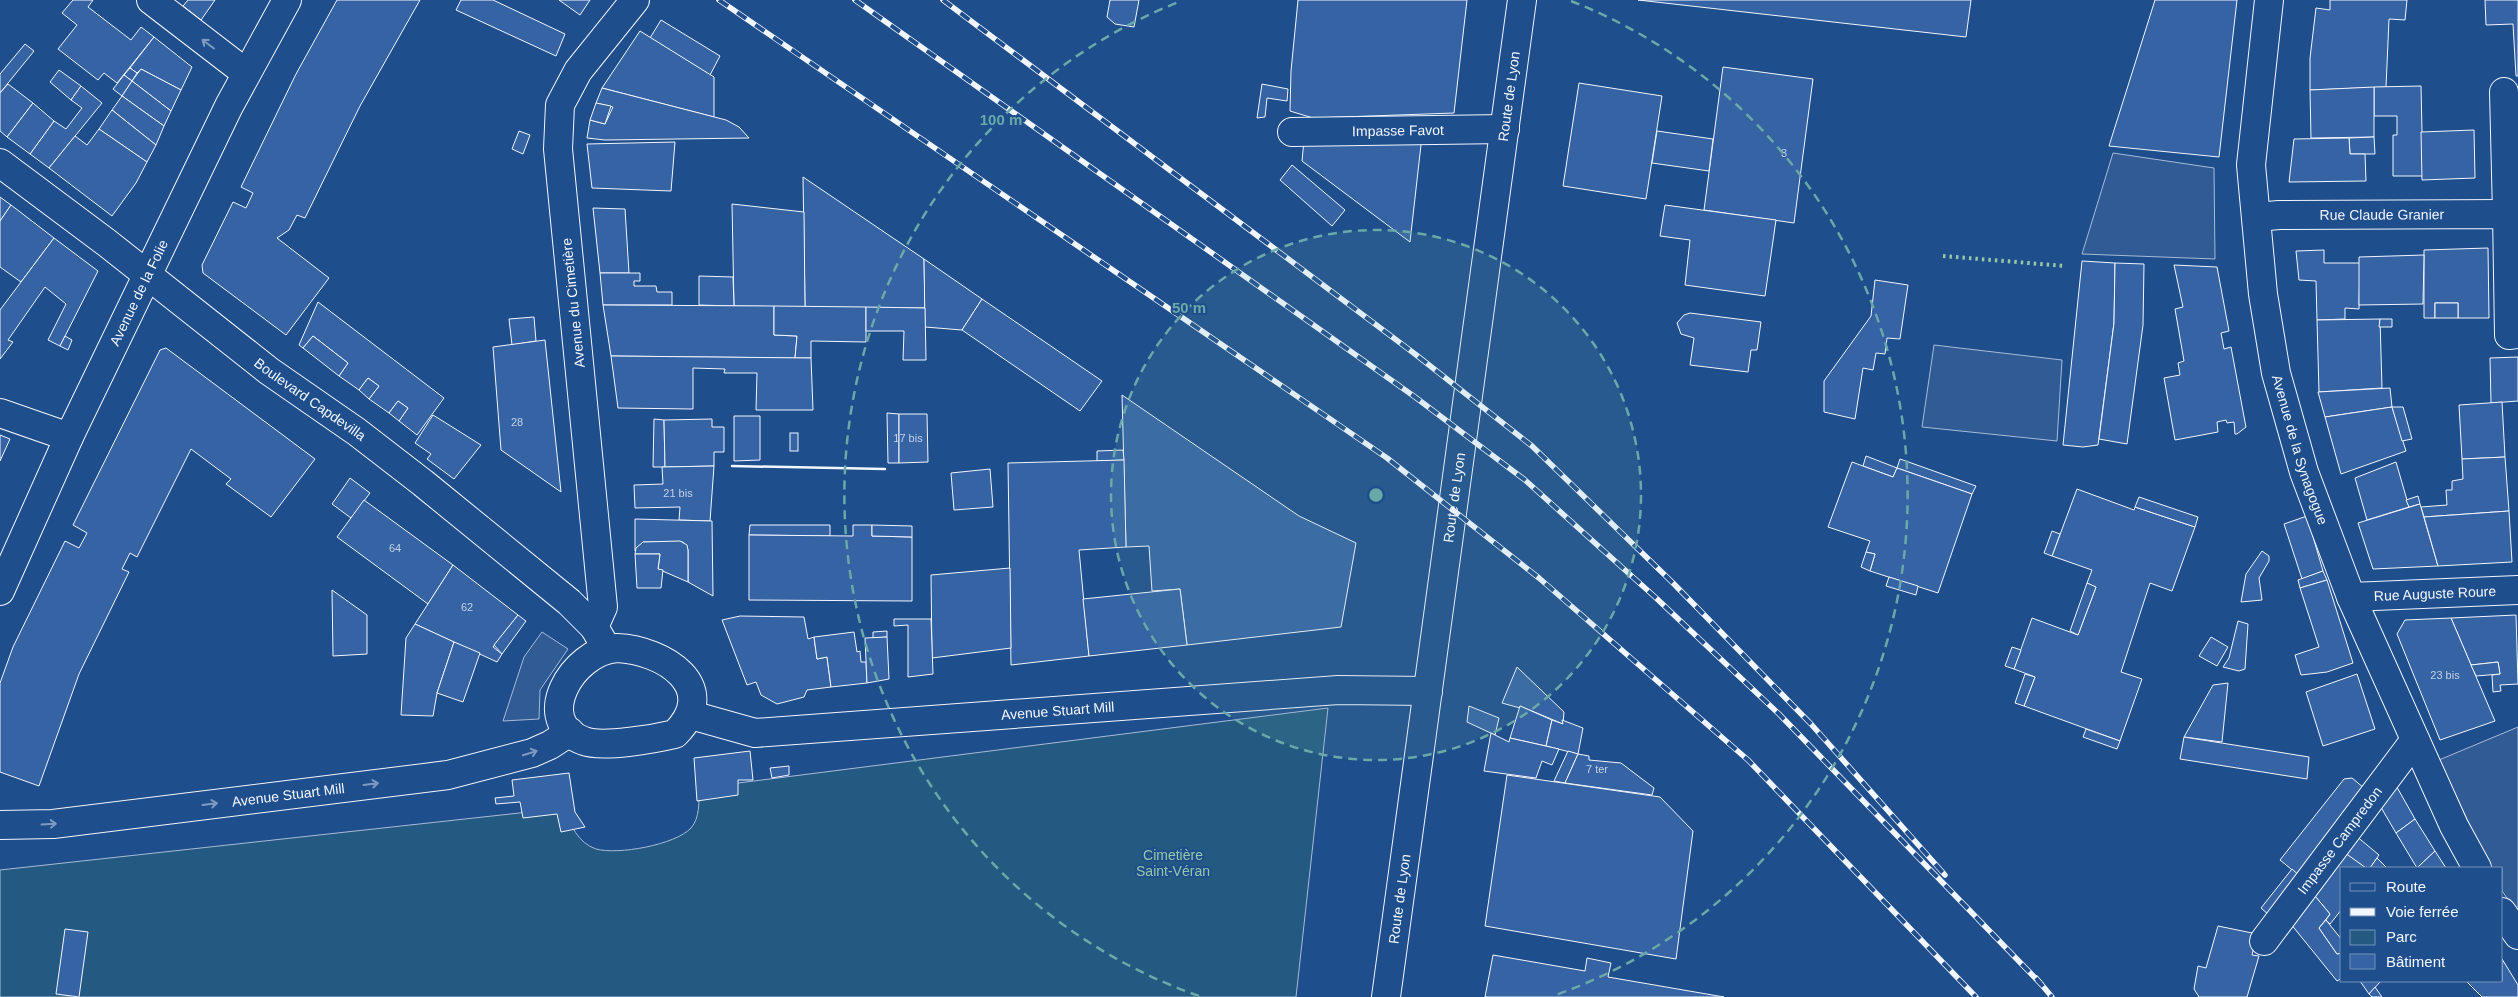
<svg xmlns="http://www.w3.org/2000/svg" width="2518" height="997" viewBox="0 0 2518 997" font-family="Helvetica,sans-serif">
<rect width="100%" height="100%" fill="#1f4e8c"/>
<!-- green -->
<path fill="#245a82" stroke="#a8bbd7" d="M1328,708L1296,997H0V870L565,808C570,825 578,843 596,849C618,855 675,845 691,828C700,818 699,801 699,788Z"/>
<!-- parking -->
<g fill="#305b95" stroke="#a8bbd7">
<path d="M2113,153L2214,168L2215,259L2082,254Z"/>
<path d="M1934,345L2062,360L2057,441L1922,427Z"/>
<path d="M542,632L568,649L540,690L539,719L503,721L524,657Z"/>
<path d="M2518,727V912H2517L2502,891V868H2490L2439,760Z"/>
</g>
<!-- building -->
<g fill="#3563a3" stroke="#f2f6ff">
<path d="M73,0H93L88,7L131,40L141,27L154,37L117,83L104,73L98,80L58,49L77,25L62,13Z"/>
<path d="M188,0H215L201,20L183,6Z"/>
<path d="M337,0H420L360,106L305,218L297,215L289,230L277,238L329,278L286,335L203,273L202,265L233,202L246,208L253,193L241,187L296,74Z"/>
<path d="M461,0H493L565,34L556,56L456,10Z"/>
<path d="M559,0H590L580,15Z"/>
<path d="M1110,0H1139L1134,27L1115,24L1107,17Z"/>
<path d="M1298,0H1467L1454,113L1313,118L1290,111L1291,71Z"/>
<path d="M1638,0H1971L1966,37Z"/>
<path d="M2155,0H2237L2219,157L2109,146Z"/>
<path d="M2330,0H2407L2405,20L2389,19L2386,87L2310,90V58L2316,8L2330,10Z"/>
<path d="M2485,0H2518V76H2516L2513,24L2486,25Z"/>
<path d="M661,20L720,56L710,75L650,38Z"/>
<path d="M640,31L714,77V117L602,88Z"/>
<path d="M154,37L192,67L181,90L141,69L137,73L130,68Z"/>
<path d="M25,44L34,51L0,93V74Z"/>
<path d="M1723,67L1813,79L1794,223L1704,210Z"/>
<path d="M130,68L137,73L132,81L124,75Z"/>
<path d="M141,69L181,90L171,111L132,81Z"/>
<path d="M59,70L81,86L71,100L50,82Z"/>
<path d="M124,75L132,81L122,96L113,89Z"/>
<path d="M132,81L171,111L164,126L122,96Z"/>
<path d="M1579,83L1662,96L1646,199L1563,186Z"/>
<path d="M8,84L33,103L7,137L0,131V93Z"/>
<path d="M1262,84L1288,89L1287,101L1267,98L1265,117L1257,118Z"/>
<path d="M81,86L102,103L49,168L30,154L54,121L66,129L82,108L71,100Z"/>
<path d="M2421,86L2423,176H2393V135H2397V116H2374V87Z"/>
<path d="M2374,87V137L2311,138L2310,90Z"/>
<path d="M602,88L726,120L739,127L749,138L605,140L587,138L590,120L605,124L613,107L596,103Z"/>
<path d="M122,96L164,126L156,145L112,110Z"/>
<path d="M33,103L54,121L30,154L7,137Z"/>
<path d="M596,103L611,106L605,124L590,120Z"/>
<path d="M112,110L156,145L147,162L99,129Z"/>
<path d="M99,129L147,162L136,183L112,216L49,168L75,136L87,145Z"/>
<path d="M2474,130L2475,178L2422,180L2421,132Z"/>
<path d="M519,131L530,135L523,154L512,149Z"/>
<path d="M1657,131L1713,139L1709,171L1652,163Z"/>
<path d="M1422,136L1410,242L1302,161L1304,140Z"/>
<path d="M2374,137L2375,154H2350L2349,138Z"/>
<path d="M2349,138L2350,154H2365L2366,181L2289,182L2294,139Z"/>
<path d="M675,142L671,191L592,188L587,144Z"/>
<path d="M1292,165L1345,210L1332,226L1280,180Z"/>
<path d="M803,177L924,259L925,308L805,307Z"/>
<path d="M0,197L11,205L0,221Z"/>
<path d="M732,204L804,212L805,307L734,306Z"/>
<path d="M11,205L54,238L21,282L0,267V221Z"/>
<path d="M1665,205L1776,220L1765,296L1685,285L1690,240L1660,236Z"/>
<path d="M593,208L625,209L629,273H600Z"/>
<path d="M54,238L98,271L60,346L48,340L66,304L45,287L8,340L13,342L0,359V310Z"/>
<path d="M2488,248L2489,318H2458V303H2435V318H2424V250Z"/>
<path d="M2324,250V263H2360L2359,309L2345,308V319L2317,320L2316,281L2299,280L2296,251Z"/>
<path d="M2424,255L2423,304L2359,305V257Z"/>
<path d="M924,259L982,299L962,330L925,327Z"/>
<path d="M2082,261L2115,263L2114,323L2098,445L2083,447L2063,445Z"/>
<path d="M2115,263L2144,264L2143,325L2127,444L2099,439L2114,323Z"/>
<path d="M2174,265L2217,267L2229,331L2221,333L2224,349L2231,347L2245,422L2246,427L2237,434H2235L2234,422L2227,423L2226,420L2217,422L2218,432L2175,440L2164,378L2180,375L2178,363L2184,361L2175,309L2183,307Z"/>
<path d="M600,273H640V281H634V286H656L657,292H672V305H603Z"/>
<path d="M699,276L733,277L734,306L699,305Z"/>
<path d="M1875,280L1908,285L1900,339L1887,338L1885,354L1876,353L1873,370L1863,368L1855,419L1824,412V381L1871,316Z"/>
<path d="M982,299L1102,381L1080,411L962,330Z"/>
<path d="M318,302L444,398L417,435L399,421L408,408L398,401L389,413L369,399L379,386L368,378L359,390L339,376L348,363L313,336L303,348L299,345Z"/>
<rect x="2435" y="303" width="23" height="15"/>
<path d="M603,305L774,306V335L797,336L795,358L611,356Z"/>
<path d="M774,306L866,307V342L811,341V358H795L797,336L774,335Z"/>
<path d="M866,307L925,308L926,360H903L904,331H866Z"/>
<path d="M1690,313L1761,322L1757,350H1751L1748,372L1690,365L1694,338L1681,334L1677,323L1684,315Z"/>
<path d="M534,317L536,341L512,345L509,319Z"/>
<path d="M2380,319L2382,388L2319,392L2317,320Z"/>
<path d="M2380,319H2392V327H2379Z"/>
<path d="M65,336L72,340L68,350L60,346Z"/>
<path d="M313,336L348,363L339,376L303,348Z"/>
<path d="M545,340L561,492L501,450L493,347Z"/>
<path d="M166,348L315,459L271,517L226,484L231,479L191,449L137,557L130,553L122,569L129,572L79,674L39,786L0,772V683L13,647L65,541L79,548L87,533L73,525L160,350Z"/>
<path d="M611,356L811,358L813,410H756L757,373H724L725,369L693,368V409L618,408Z"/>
<path d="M2518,357V401L2491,403L2490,358Z"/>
<path d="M368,378L379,386L369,399L359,390Z"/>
<path d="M2390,388L2392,407L2325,417L2318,392Z"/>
<path d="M1122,395L1299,516L1356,543L1341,627L1187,645L1180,589L1152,591L1149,546L1126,547Z"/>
<path d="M398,401L408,408L399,421L389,413Z"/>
<path d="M2502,402L2505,457L2462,459L2459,405Z"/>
<path d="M2392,407L2406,451L2341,474L2325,417Z"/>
<path d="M2392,407H2403L2412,439L2402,441Z"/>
<path d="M887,413L899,414V463H888Z"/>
<path d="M899,414H927L928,462L899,463Z"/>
<path d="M433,415L481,445L454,479L427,459L431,454L415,443Z"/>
<path d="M734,416H760V460L734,461Z"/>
<path d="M654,419L664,420L665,467H653Z"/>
<path d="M712,419V427H724V452H714V466L665,467L664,420Z"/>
<rect x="790" y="433" width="8" height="18"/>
<path d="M0,435L10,439L0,461Z"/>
<path d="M1123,450L1124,460L1097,461V451Z"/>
<path d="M1866,456L1897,468L1893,477L1863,466Z"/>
<path d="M2505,457L2509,511L2424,517L2421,507L2447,505L2446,490H2452V481L2463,479L2462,459Z"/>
<path d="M1900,459L1976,486L1972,494L1897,468Z"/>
<path d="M1124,460L1126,547L1079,550L1089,656L1011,665L1008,463Z"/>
<path d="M1852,462L1893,477L1897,468L1972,494L1938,593L1870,571L1875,554L1866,552L1870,541L1828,527Z"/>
<path d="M2396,462L2409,507L2367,520L2355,478Z"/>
<path d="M714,466L710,521L679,520L680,507L635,508L634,485L663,484L662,467Z"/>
<path d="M990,469L993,507L954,510L951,473Z"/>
<path d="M350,478L370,493L351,518L332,504Z"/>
<path d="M2077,489L2134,510L2135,507L2195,527L2172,591L2150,583L2121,672L2142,679L2120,741L2024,706L2035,677L2014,669L2032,618L2078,635L2096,587L2087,583L2092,570L2052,556Z"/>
<path d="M2418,496L2420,504L2409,507L2406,500Z"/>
<path d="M2139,497L2198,517L2195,527L2135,507Z"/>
<path d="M364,500L453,565L428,604L337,537Z"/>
<path d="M2420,504L2438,566L2373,569L2358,523Z"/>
<path d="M2509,511L2512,562L2438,566L2424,517Z"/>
<path d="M2307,516L2323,571L2302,579L2284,524Z"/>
<path d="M635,519L712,521L713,596L688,582V550L683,542H643L635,551Z"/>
<path d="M750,525H830V536L749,535Z"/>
<path d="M853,525H872V536L912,537V601L749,600V535L853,536Z"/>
<path d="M872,525L912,526V537L872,536Z"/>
<path d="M2052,531L2060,534L2052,556L2044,553Z"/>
<path d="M680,541L687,545L688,550V582L658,569L660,554H635L636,548L643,542Z"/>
<path d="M2262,551L2269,556V561L2259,578L2262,600L2241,602L2246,574Z"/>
<path d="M1866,552L1875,554L1870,571L1861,567Z"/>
<path d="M635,554H660L658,569L663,570L661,588H637Z"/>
<path d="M453,565L518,615L493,647L502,654L497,662L415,624Z"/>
<path d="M1010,568L1011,648L932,658L931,575Z"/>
<path d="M2323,571L2327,580L2300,588L2298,580Z"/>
<path d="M1889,577L1918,586L1916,595L1886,586Z"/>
<path d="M2327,580L2353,663L2327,672L2301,675L2295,655L2319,647L2300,588Z"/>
<path d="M2087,583L2096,587L2078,635L2070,631Z"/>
<path d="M1180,589L1187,645L1089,656L1083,599Z"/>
<path d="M332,590L367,615V654L333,656Z"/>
<path d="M518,615L526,621L502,654L494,645Z"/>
<path d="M2516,615L2518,684L2500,685L2501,691L2493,692L2492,675L2500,674L2498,662L2471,665L2451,618Z"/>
<path d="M740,616L804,617L808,639L814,637L817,659L827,657L831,687L807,690L804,697L777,704L761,695L756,682L747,685L722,620Z"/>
<path d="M2451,618L2495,721L2440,740L2397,634L2405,620Z"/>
<path d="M894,619H931L933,674L908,677V625L894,626Z"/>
<path d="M2238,621L2248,624L2245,669L2239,671L2223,667L2229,658Z"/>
<path d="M415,624L454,642L437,693L433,716L401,715L406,638Z"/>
<path d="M887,631V637L873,638V632Z"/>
<path d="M854,632L857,652L860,651L861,662H866L867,683L831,687L827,657L817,659L814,637Z"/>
<path d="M887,637L889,679L867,683L865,638Z"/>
<path d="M2211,637L2228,647L2217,666L2199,656Z"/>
<path d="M454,642L480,653L463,702L437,693Z"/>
<path d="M2012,647L2021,650L2014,669L2005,666Z"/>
<path d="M2498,662L2500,674L2476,676L2471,665Z"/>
<path d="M1517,667L1564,712L1563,724L1520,706V708L1502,703Z"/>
<path d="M2025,674L2035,677L2024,706L2015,703Z"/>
<path d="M2357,674L2375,729L2323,746L2306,692Z"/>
<path d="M2228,683L2222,742L2184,737L2213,685Z"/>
<path d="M1469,706L1499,718L1495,735L1467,722Z"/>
<path d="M1520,706L1552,720L1546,746L1510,738Z"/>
<path d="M1552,720L1563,724L1562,720L1583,728L1578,754L1546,746Z"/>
<path d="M2086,729L2120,741L2117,749L2083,737Z"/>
<path d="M1491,733L1509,742L1510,738L1559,749L1552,765L1542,761L1536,778L1484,771Z"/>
<path d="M2184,737L2309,757L2307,779L2180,759Z"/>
<path d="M750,751L753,780H738V795L697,801L694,758Z"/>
<path d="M1568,751L1578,754L1565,783L1554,781Z"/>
<path d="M1578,754L1589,756V760L1621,763L1654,788L1652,795L1565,783Z"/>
<path d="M789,766V775L772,778L770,768Z"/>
<path d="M569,773L575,812L585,827L561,832L557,814L523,818L520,802L496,804L495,798L514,796L512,780Z"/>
<path d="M1507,775L1660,797L1693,831L1676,959L1485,926Z"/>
<path d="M2352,778L2370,793L2302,878L2280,860L2344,779Z"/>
<path d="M2394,782L2415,819L2396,833L2379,804Z"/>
<path d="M2415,819L2435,851L2417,868L2396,833Z"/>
<path d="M2355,835L2379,855L2370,868H2366L2343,852Z"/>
<path d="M2341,850L2366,868H2342V909L2330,924L2326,920L2330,914L2310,890Z"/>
<path d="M2435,851L2446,868H2417Z"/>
<path d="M2377,858L2387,868H2370Z"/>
<path d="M2292,869L2302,878L2271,917L2261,908Z"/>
<path d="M2310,890L2330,914L2319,928L2337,954L2342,953V978L2337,981L2286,918Z"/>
<path d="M2326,920L2342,940V953L2337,954L2319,928Z"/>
<path d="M2218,926L2257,934L2252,955L2259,956L2247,997H2199L2194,989L2198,966L2206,968Z"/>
<path d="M65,929L88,932L79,997L56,994Z"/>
<path d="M1493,955L1585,971L1587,958L1611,963L1608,977L1724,997H1485Z"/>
<path d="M2502,959L2518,985V997H2482L2466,981H2502Z"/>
<path d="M2360,981H2381L2369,994Z"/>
<path d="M2375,987L2382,997H2372L2369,994Z"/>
</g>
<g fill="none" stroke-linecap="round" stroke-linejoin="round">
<!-- minor casing -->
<g stroke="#f2f6ff" stroke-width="30">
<g id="minor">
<path d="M151,0L246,73"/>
<path id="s1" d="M2269,0L2251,165L2263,294L2276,373L2304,472L2351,597L2454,826L2477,868"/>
<path d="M2504,92L2507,214"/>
<path id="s2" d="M1292,132L1505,129"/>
<path id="s3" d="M2257,217L2279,215L2507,214L2509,335L2518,334"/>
<path d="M0,413L69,437"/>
<path id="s4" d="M2351,597L2518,590"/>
<path d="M594,627L603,607L558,149L560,105L578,71L635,0"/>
<path d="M2502,912L2518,935"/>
<path id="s5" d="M2264,941L2415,740"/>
</g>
</g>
<!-- tertiary casing -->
<g stroke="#f2f6ff" stroke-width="30">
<g id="tertiary">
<path id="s6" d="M0,163L107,243L269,371L357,432L423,483L569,602L594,627L607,649"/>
<path d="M617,648C664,650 722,687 675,734C654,739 602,748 584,741C531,722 572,651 617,648Z"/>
<path id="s7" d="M691,715L755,733L1338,690L1428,691"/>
<path id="s8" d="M0,825L53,824L448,775L532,753L550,745L570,732"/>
</g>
</g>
<!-- secondary casing -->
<g stroke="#f2f6ff" stroke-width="30">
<g id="secondary">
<path id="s9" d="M0,591L69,437L229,106L287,0"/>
</g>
</g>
<!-- primary casing -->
<g stroke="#f2f6ff" stroke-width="30">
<g id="primary">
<path id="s10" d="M1386,997L1522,0"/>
</g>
</g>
<!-- minor -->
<use href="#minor" stroke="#1f4e8c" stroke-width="28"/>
<!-- tertiary -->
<use href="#tertiary" stroke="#1f4e8c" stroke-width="28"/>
<!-- secondary -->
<use href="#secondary" stroke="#1f4e8c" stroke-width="28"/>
<!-- primary -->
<use href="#primary" stroke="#1f4e8c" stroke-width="28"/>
<!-- rail casing -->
<g stroke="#f2f6ff" stroke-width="5.5">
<g id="rail">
<path d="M719,0L1387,458L1539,578L1748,760L1976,997"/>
<path d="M855,0L1415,397L1525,480L1655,597L1779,714L2041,984"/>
<path d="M943,0L1415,354L1532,446L1673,583L1811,724L1945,875"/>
<path d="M2036,978L2052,997"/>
</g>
</g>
<!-- rail -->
<use href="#rail" stroke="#1f4e8c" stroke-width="4" stroke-dasharray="11" stroke-linecap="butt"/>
<!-- hedge -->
<path stroke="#97c8a6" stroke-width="4" stroke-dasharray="2.5 4" stroke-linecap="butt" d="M1943,256L2065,266"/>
<!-- wall -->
<path stroke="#f2f6ff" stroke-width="2.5" d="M732,466L885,469"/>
</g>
<!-- one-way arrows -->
<defs><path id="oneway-shaft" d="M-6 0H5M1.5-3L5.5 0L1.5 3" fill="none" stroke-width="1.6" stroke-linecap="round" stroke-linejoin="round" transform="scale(1.25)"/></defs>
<g stroke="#7e9ac0">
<use href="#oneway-shaft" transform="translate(208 44) rotate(-143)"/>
<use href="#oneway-shaft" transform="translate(530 753) rotate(-17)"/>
<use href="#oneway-shaft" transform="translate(371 784) rotate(-7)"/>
<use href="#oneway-shaft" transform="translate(210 804) rotate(-7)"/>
<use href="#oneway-shaft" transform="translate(49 824) rotate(-3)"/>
</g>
<!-- distance rings -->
<circle cx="1376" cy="495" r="265" fill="#6aa9a8" fill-opacity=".12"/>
<g fill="none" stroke="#6aa9a8" stroke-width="2.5" stroke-dasharray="9 6">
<circle cx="1376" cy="495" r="265"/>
<path d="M1199 996A531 531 0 0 1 1181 1M1571 1A531 531 0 0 1 1553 996"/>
</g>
<g text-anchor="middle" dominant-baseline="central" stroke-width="4" stroke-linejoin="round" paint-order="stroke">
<!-- number labels -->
<g font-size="11" fill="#c3d1e8">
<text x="1784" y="153">3</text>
<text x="517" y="422">28</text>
<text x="908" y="438">17 bis</text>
<text x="678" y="493">21 bis</text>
<text x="395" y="548">64</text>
<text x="467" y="607">62</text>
<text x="2445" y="675">23 bis</text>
<text x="1597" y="769">7 ter</text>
</g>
<!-- street labels -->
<g font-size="14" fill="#f2f6ff" stroke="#1f4e8c">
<text stroke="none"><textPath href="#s10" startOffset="909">Route de Lyon</textPath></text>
<text stroke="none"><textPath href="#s2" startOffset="106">Impasse Favot</textPath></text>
<text stroke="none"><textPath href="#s3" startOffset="125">Rue Claude Granier</textPath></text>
<text stroke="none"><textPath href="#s9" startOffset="329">Avenue de la Folie</textPath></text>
<text transform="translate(573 303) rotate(-96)">Avenue du Cimetière</text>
<text stroke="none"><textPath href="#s6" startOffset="390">Boulevard Capdevilla</textPath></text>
<text stroke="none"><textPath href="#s1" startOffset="456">Avenue de la Synagogue</textPath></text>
<text stroke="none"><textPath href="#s10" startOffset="504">Route de Lyon</textPath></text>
<text stroke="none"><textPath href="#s4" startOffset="84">Rue Auguste Roure</textPath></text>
<text stroke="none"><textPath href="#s7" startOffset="370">Avenue Stuart Mill</textPath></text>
<text stroke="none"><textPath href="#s8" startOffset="290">Avenue Stuart Mill</textPath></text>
<text stroke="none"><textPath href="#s5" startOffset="126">Impasse Campredon</textPath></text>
<text stroke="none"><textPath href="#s10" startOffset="99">Route de Lyon</textPath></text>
</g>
<!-- park labels -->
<g font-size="14" fill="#97c8a6" stroke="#1f4e8c">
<text x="1173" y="855">Cimetière<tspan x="1173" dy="16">Saint-Véran</tspan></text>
</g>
</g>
<circle cx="1376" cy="495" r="8" fill="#6aa9a8" stroke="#1f4e8c" stroke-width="2.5"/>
<g font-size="15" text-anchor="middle" font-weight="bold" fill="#6aa9a8" stroke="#1f4e8c" stroke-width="4" stroke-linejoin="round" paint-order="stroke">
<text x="1001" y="125">100 m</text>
<text x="1189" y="313">50 m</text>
</g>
<!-- legend -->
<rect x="2340" y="867" width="162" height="115" fill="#1f4e8c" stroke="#7391ba"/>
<rect x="2350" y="883" width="25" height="8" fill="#1f4e8c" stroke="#7391ba"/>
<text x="2386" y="892" font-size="15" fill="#f2f6ff">Route</text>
<rect x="2350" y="908" width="25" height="8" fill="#f2f6ff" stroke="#7391ba"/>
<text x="2386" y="917" font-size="15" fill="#f2f6ff">Voie ferrée</text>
<rect x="2350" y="930" width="25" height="15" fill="#245a82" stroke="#7391ba"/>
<text x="2386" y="942" font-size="15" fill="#f2f6ff">Parc</text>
<rect x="2350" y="954" width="25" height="15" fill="#3563a3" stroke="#7391ba"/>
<text x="2386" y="967" font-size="15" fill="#f2f6ff">Bâtiment</text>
</svg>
